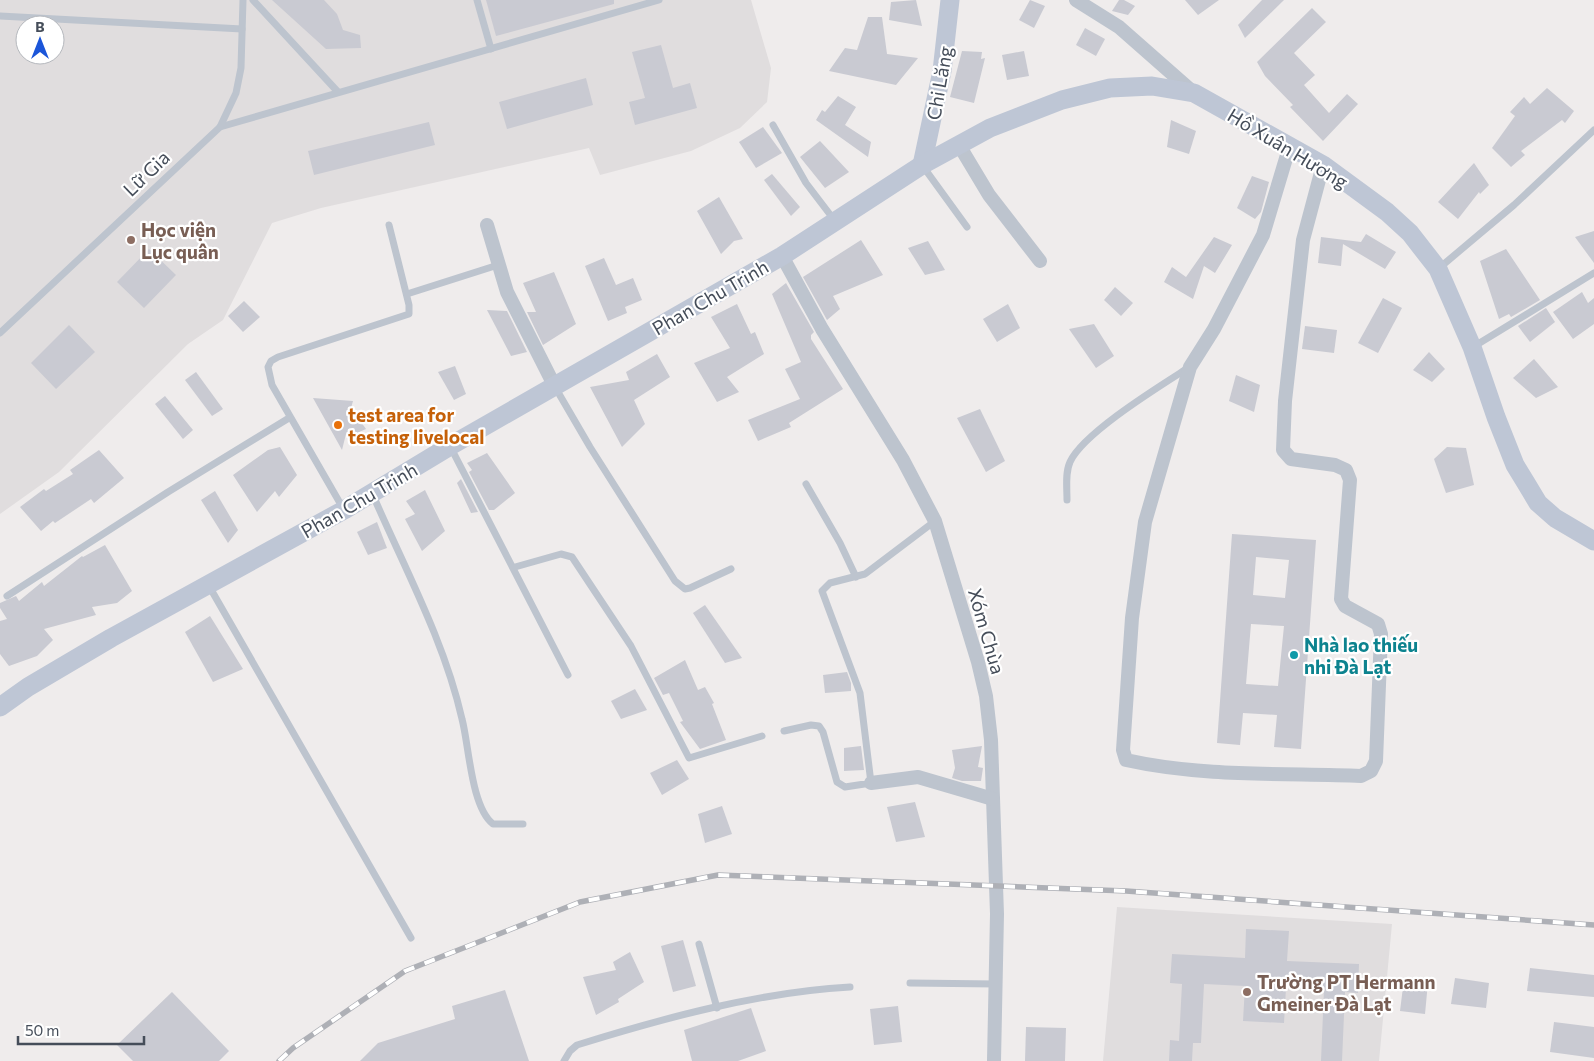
<svg xmlns="http://www.w3.org/2000/svg" width="1594" height="1061" viewBox="0 0 1594 1061" font-family="Commissioner,sans-serif">
<rect width="100%" height="100%" fill="#efecec"/>
<!-- education -->
<g fill="#e0ddde" fill-rule="evenodd">
<path d="M0,0H751L771,68L767,102L740,128L691,151L600,175L589,148L321,208L272,223L223,320L188,344L59,472L0,514ZM25,25H55V55H25Z"/>
<path d="M1117,907L1392,924L1379,1061H1103Z"/>
</g>
<!-- building -->
<g fill="#c9cad2" fill-rule="evenodd">
<path d="M272,0H324L337,14L343,30L360,35L361,48L326,49Z"/>
<path d="M486,0H614V4L496,36Z"/>
<path d="M916,0L922,26L889,20L891,2Z"/>
<path d="M1030,0L1045,6L1034,28L1019,20Z"/>
<path d="M1119,0H1124L1135,6L1128,15L1112,11Z"/>
<path d="M1185,0H1219L1198,15Z"/>
<path d="M1262,0H1284L1245,38L1238,25Z"/>
<path d="M1312,8L1326,22L1294,53L1315,75L1304,85L1329,113L1347,94L1358,104L1323,141L1290,107L1293,105L1265,76L1257,62Z"/>
<path d="M868,17H882L887,54L918,58L896,85L829,71L845,48L857,50Z"/>
<path d="M1085,28L1105,39L1096,56L1076,45Z"/>
<path d="M661,45L673,88L690,83L697,108L635,125L629,102L645,98L632,52Z"/>
<path d="M962,51L982,52L981,59L985,58L974,103L950,97Z"/>
<path d="M1024,51L1029,76L1007,80L1002,55Z"/>
<path d="M586,78L593,105L507,129L499,102Z"/>
<path d="M1547,88L1574,111L1565,123L1562,120L1521,151L1525,155L1511,167L1492,148L1515,116L1510,112L1524,97L1530,104Z"/>
<path d="M838,96L856,107L845,125L871,142L868,157L816,120L822,110L825,112Z"/>
<path d="M1171,120L1196,131L1189,154L1167,147Z"/>
<path d="M429,122L435,145L314,175L308,151Z"/>
<path d="M763,127L782,153L756,168L739,142Z"/>
<path d="M820,141L849,172L825,188L800,157Z"/>
<path d="M1474,163L1489,185L1480,194L1479,192L1458,219L1438,202Z"/>
<path d="M772,174L800,207L791,216L764,180Z"/>
<path d="M1252,176L1269,182L1261,212L1255,219L1237,208Z"/>
<path d="M719,197L743,239L734,241L721,254L697,211Z"/>
<path d="M1594,231V263L1575,237Z"/>
<path d="M1366,234L1396,252L1385,269L1343,244L1341,266L1318,263L1321,237L1361,242Z"/>
<path d="M1214,237L1232,245L1215,273L1204,266L1193,299L1164,282L1172,267L1186,277Z"/>
<path d="M861,240L883,275L833,296L840,309L827,320L803,277Z"/>
<path d="M928,241L945,270L925,275L908,248Z"/>
<path d="M149,249L176,275L144,308L117,282Z"/>
<path d="M1506,249L1540,300L1511,317L1509,314L1499,319L1480,261Z"/>
<path d="M604,258L616,285L633,278L642,300L625,307L627,313L608,321L585,266Z"/>
<path d="M554,272L576,324L543,345L527,312H536L523,283Z"/>
<path d="M786,283L814,332L811,335V339L843,389L789,423L791,427L758,441L748,420L800,399L785,369L801,362L772,294Z"/>
<path d="M1115,287L1133,303L1121,316L1104,300Z"/>
<path d="M1582,292L1588,303L1594,298V324L1573,339L1553,312Z"/>
<path d="M1383,298L1402,308L1378,353L1358,343Z"/>
<path d="M244,301L260,317L243,332L228,316Z"/>
<path d="M737,304L751,334L755,332L764,354L727,377L739,392L717,402L694,363L730,348L711,317Z"/>
<path d="M1008,304L1020,328L997,342L983,319Z"/>
<path d="M1546,308L1555,322L1530,342L1518,326Z"/>
<path d="M487,310L507,311L527,352L511,356Z"/>
<path d="M1094,324L1114,356L1096,368L1069,329Z"/>
<path d="M69,325L95,352L56,389L31,363Z"/>
<path d="M1305,326L1337,330L1334,353L1302,349Z"/>
<path d="M1429,352L1445,369L1432,382L1413,370Z"/>
<path d="M657,354L670,377L634,400L645,424L622,447L590,387L629,380L626,372Z"/>
<path d="M1534,359L1558,387L1536,398L1513,378Z"/>
<path d="M455,366L466,394L454,400L438,372Z"/>
<path d="M196,372L223,409L212,416L185,380Z"/>
<path d="M1236,375L1260,385L1254,412L1229,401Z"/>
<path d="M165,396L193,430L183,439L155,404Z"/>
<path d="M313,398L353,401L351,408L366,429L348,437L346,434L342,450Z"/>
<path d="M980,409L1005,461L986,472L957,418Z"/>
<path d="M280,447L297,475L279,497L275,491L257,512L233,475L268,450Z"/>
<path d="M1447,447L1466,448L1474,485L1446,493L1434,459Z"/>
<path d="M99,450L124,478L94,503L91,499L55,523L53,521L41,531L20,507L44,489L46,491L73,474L70,470Z"/>
<path d="M487,453L515,493L494,510H489L469,472L472,470L467,463Z"/>
<path d="M461,479L478,512L471,513L457,483Z"/>
<path d="M425,490L445,531L422,551L405,519L415,514L406,501Z"/>
<path d="M215,491L238,530L228,543L201,500Z"/>
<path d="M377,522L387,548L368,555L357,532Z"/>
<path d="M1232,534L1316,540L1301,749L1274,747L1277,715L1243,713L1240,745L1217,743ZM1256,557L1289,560L1285,598L1253,595ZM1251,624L1284,626L1278,686L1246,684Z"/>
<path d="M105,545L132,591L117,603L92,607L96,615L44,629L53,640L37,656L9,666L0,654V621L7,619L0,608V603L16,596L19,601L42,582L44,586L82,556L83,557Z"/>
<path d="M705,605L742,658L725,663L693,613Z"/>
<path d="M210,616L243,669L213,682L185,632Z"/>
<path d="M685,660L698,690L705,687L714,703L712,704L726,740L700,749L680,722L683,721L669,693L663,695L654,678Z"/>
<path d="M847,672L851,683V691L825,693L823,675Z"/>
<path d="M635,689L647,710L621,719L611,701Z"/>
<path d="M861,746L864,770L844,771V748Z"/>
<path d="M982,746L978,767L983,768L981,781H962L952,778L955,768L952,750Z"/>
<path d="M677,760L689,779L662,795L650,773Z"/>
<path d="M915,802L925,837L896,842L887,807Z"/>
<path d="M722,806L732,834L705,843L698,814Z"/>
<path d="M1246,929L1289,931L1287,961L1359,964L1358,993L1345,992L1342,1061H1321L1324,990L1286,988L1284,1023L1243,1021L1245,986L1204,984L1201,1043H1193L1192,1061H1169L1170,1040L1179,1041L1182,984L1170,983L1172,954L1245,958Z"/>
<path d="M683,940L696,986L673,992L661,946Z"/>
<path d="M630,952L644,982L618,999L619,1002L596,1015L583,977L616,970L613,962Z"/>
<path d="M1530,968L1594,975V997L1527,991Z"/>
<path d="M1455,978L1489,983L1486,1008L1451,1004Z"/>
<path d="M1404,979L1428,982L1425,1014L1400,1011Z"/>
<path d="M505,990L529,1061H360L378,1043L455,1019L452,1006Z"/>
<path d="M172,992L229,1051L219,1061H133L117,1045Z"/>
<path d="M898,1006L902,1042L874,1045L870,1009Z"/>
<path d="M751,1008L766,1051L738,1061H692L684,1030Z"/>
<path d="M1554,1022L1594,1027V1058L1550,1052Z"/>
<path d="M1026,1027L1066,1028L1065,1061H1025Z"/>
</g>
<g fill="none" stroke-linecap="round" stroke-linejoin="round">
<!-- lane -->
<g stroke="#bdc4ce" stroke-width="7">
<path d="M253,0L338,92"/>
<path d="M477,0L491,49"/>
<path d="M0,16L242,29"/>
<path d="M773,125L806,183L835,221"/>
<path d="M220,127L659,0"/>
<path d="M922,165L967,227"/>
<path d="M1438,269L1514,205L1594,130"/>
<path d="M407,294L498,265"/>
<path d="M0,333L220,127L236,93L241,68L243,0"/>
<path d="M1473,347L1594,273"/>
<path d="M555,387L590,447L675,581L685,589L690,588L731,569"/>
<path d="M450,446L568,675"/>
<path d="M806,484L840,543L856,577"/>
<path d="M372,493C404,567 444,640 462,719C469,745 471,807 493,824H523"/>
<path d="M1067,500C1067,488 1065,473 1070,462C1083,433 1160,386 1188,368"/>
<path d="M344,510L272,385L268,367L271,361L278,357L409,314V305L389,225"/>
<path d="M515,567L561,554L572,557L631,646L689,758L762,736"/>
<path d="M209,586L411,938"/>
<path d="M7,596L168,492L289,418"/>
<path d="M784,731L811,725L819,726L823,732L837,782L845,787L871,783L860,693L822,591L830,583L865,574L935,521"/>
<path d="M699,944L717,1008"/>
<path d="M910,983L996,984"/>
<path d="M564,1061L570,1051L577,1045C664,1018 759,992 850,987"/>
</g>
<!-- street -->
<g stroke="#bdc4ce" stroke-width="14">
<path d="M1076,0L1119,27L1194,93"/>
<path d="M959,145L989,195L1040,261"/>
<path d="M1290,145L1263,235L1214,329L1190,367L1145,522L1132,618L1123,750L1126,760C1202,777 1283,773 1361,776L1371,771L1376,761L1381,634L1378,624L1345,606L1341,599L1350,480L1346,470L1335,465L1291,459L1283,450L1285,401L1303,240L1323,165"/>
<path d="M487,225L507,292L555,387"/>
<path d="M782,256L822,329L903,460L935,521L978,662L986,696L991,740L997,914L994,1061"/>
<path d="M871,783L918,777L993,799"/>
</g>
<!-- secondary -->
<g stroke="#bec6d5" stroke-width="19">
<path d="M922,165L942,71L950,0"/>
<path d="M0,707L28,687L111,638L344,510L450,446L782,256L922,165L990,128L1062,100L1110,88L1152,86L1194,93L1323,165L1387,212L1410,233L1438,269L1472,347L1496,417L1515,465L1526,483L1538,503L1555,518L1594,541"/>
</g>
<!-- rail casing -->
<g stroke="#aeb0b6" stroke-width="5.5">
<path id="rail" d="M279,1061L293,1048L405,971L580,902L718,875L1126,891L1594,925"/>
</g>
<!-- rail -->
<use href="#rail" stroke="#fff" stroke-width="4" stroke-dasharray="11" stroke-linecap="butt"/>
</g>
<!-- markers -->
<g fill="#8d6e63" stroke="#fff" stroke-width="2">
<circle cx="131" cy="240" r="5"/>
<circle cx="1247" cy="992" r="5"/>
</g>
<circle fill="#e8710a" stroke="#fff" stroke-width="2" cx="338" cy="425" r="5"/>
<circle fill="#0f9aa8" stroke="#fff" stroke-width="2" cx="1294" cy="655" r="5"/>
<g text-anchor="middle" dominant-baseline="central" stroke-width="4.5" stroke-linejoin="round" paint-order="stroke">
<!-- street labels -->
<g font-size="19" fill="#454d59" stroke="#fff">
<text transform="translate(939 83) rotate(-80)">Chi Lăng</text>
<text transform="translate(1288 148) rotate(31)">Hồ Xuân Hương</text>
<text transform="translate(146 173) rotate(-44)">Lữ Gia</text>
<text transform="translate(710 297) rotate(-30)">Phan Chu Trinh</text>
<text transform="translate(359 500) rotate(-30)">Phan Chu Trinh</text>
<text transform="translate(987 631) rotate(74)">Xóm Chùa</text>
</g>
<!-- education labels -->
<g font-size="19" font-weight="bold" fill="#785e54" stroke="#fff" text-anchor="start">
<text x="141" y="229">Học viện<tspan x="141" dy="22">Lục quân</tspan></text>
<text x="1257" y="981">Trường PT Hermann<tspan x="1257" dy="22">Gmeiner Đà Lạt</tspan></text>
</g>
<!-- food labels -->
<g font-size="19" font-weight="bold" fill="#c56008" stroke="#fff" text-anchor="start">
<text x="348" y="414">test area for<tspan x="348" dy="22">testing livelocal</tspan></text>
</g>
<!-- culture labels -->
<g font-size="19" font-weight="bold" fill="#0d838f" stroke="#fff" text-anchor="start">
<text x="1304" y="644">Nhà lao thiếu<tspan x="1304" dy="22">nhi Đà Lạt</tspan></text>
</g>
</g>
<!-- north arrow -->
<g transform="translate(40 40)"><circle r="24" fill="#ffffff" stroke="#b5b8bd"/>
<path d="M0-4L9 19L0 12L-9 19Z" fill="#1b55d9"/>
<text y="-8" font-size="14" font-weight="bold" text-anchor="middle" fill="#454d59">B</text>
</g>
<!-- scale -->
<path d="M18 1036v8h126v-8" fill="none" stroke="#454d59" stroke-width="2.5"/>
<text x="25" y="1036" font-size="15" fill="#454d59" stroke="#ffffff" stroke-width="4" paint-order="stroke">50 m</text>
</svg>
